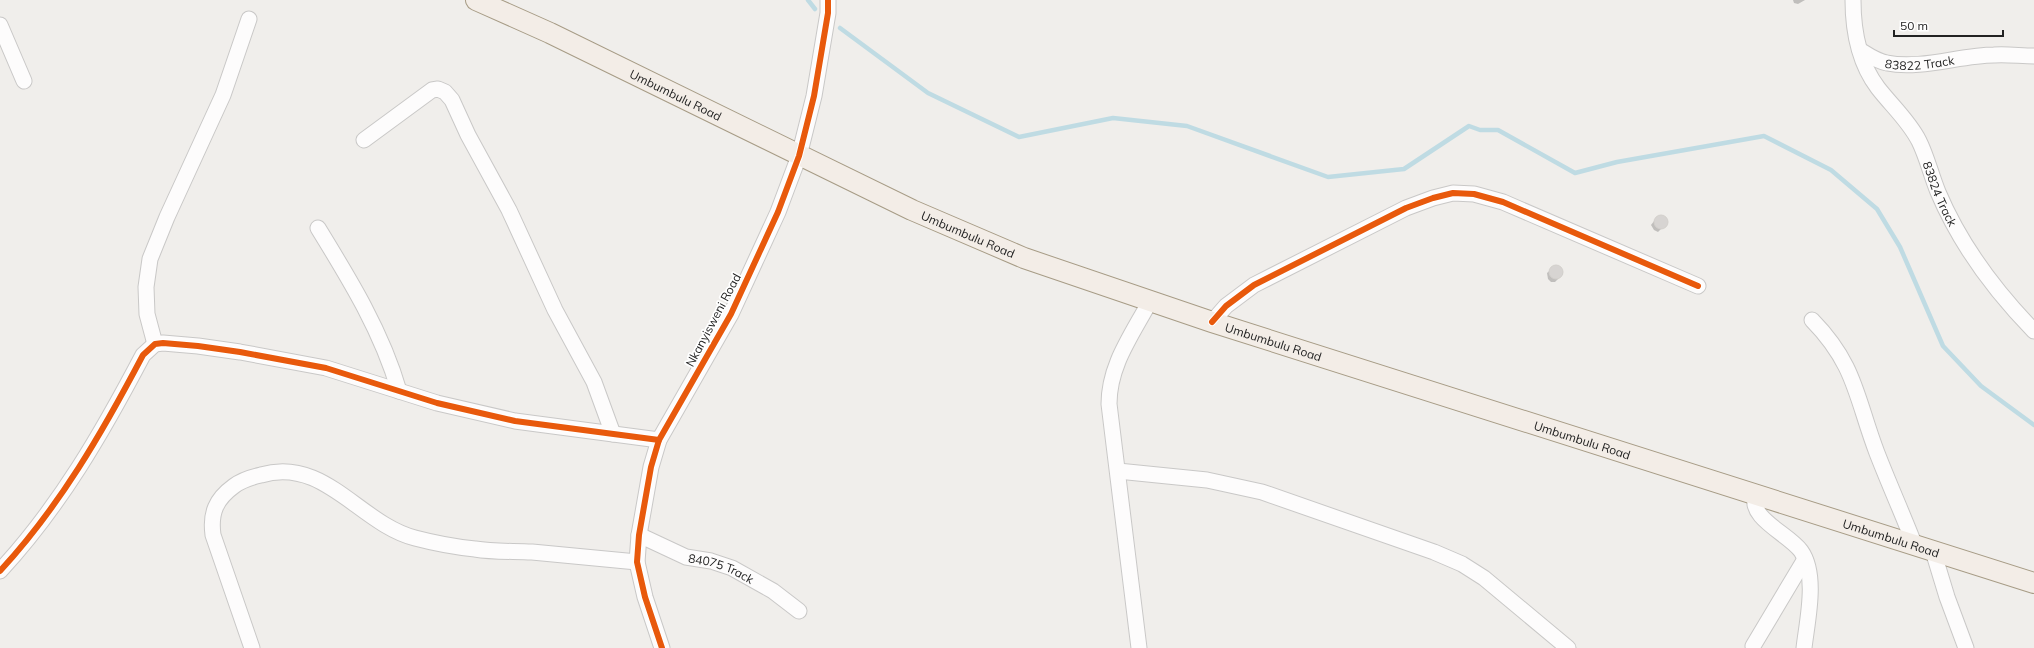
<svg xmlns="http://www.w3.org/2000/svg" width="2034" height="648" viewBox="0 0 2034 648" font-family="Mulish,sans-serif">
<rect width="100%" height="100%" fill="#f0eeeb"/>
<!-- shadow -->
<g fill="#0003">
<path d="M1793,0H1805L1798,4L1794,3Z"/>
<path d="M1658,216L1666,218L1667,223L1658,232L1654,230L1651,225Z"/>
<path d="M1558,266L1562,270L1563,274L1555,282H1551L1548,279L1547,273L1554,267Z"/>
</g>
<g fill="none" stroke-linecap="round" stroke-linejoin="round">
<!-- stream -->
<g stroke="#bfdbe3" stroke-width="4.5">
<path d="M808,0L815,9"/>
<path d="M840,28L928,93L1019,137L1113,118L1187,126L1328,177L1404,169L1469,126L1480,130H1498L1575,173L1617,162L1764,136L1831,170L1877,209L1900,247L1943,346L1981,386L2034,425"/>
</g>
</g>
<!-- building -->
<g fill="#d7d4d2" stroke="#d3d0cc">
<circle cx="1661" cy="222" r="7"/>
<circle cx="1556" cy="272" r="7"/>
</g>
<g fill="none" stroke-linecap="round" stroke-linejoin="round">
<!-- minor casing -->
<g stroke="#c9c8c7" stroke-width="17">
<g id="minor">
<path id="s1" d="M1853,0C1853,31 1859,63 1878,88C1892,106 1909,121 1919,141C1927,157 1931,175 1938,192C1960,244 1995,291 2034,331"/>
<path d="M0,25L24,81"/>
<path id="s2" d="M1860,50C1868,55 1876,61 1887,63C1920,70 1961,55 1994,55C2007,54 2021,56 2034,56"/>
<path d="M364,140L432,90L438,89L445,92L452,100L468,135L509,210L555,310L594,382L613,434"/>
<path d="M318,228C350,280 382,332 399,391"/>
<path d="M1812,320C1856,365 1856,398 1877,453C1889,484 1903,515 1915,546"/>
<path d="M1212,322L1226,306L1254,285L1406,208L1433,198L1453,193L1474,194L1503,202L1698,286"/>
<path d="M155,344L147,314L146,287L150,259L167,217L223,95L249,19"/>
<path d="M1118,471L1207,480L1262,492L1434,552L1462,564L1484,578L1568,648"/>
<path d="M1756,495C1747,518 1789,534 1801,551C1818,575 1807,621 1804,648"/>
<path id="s3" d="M639,535L686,557L711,561L732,568L773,591L799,611"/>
<path d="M1933,551L1947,597L1966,648"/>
<path d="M0,571C60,506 102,433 143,355L155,344L163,343L198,346L240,352L326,368L437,403L515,421L659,440"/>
<path d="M1753,646L1805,559"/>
<path d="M252,648L213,535C210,513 216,499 234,486C242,480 252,477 261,475C324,456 360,524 415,538C434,543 455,547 475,549C493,552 513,551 532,552C567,555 602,559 637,562"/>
<path d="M662,648L645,597L637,562L639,535L651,467L659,440L731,314L778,212L799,156L814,96L828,13V0"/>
<path d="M1139,648L1109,404C1109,365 1132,335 1150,301"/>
</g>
</g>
<!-- major casing -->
<g stroke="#a79c86" stroke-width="22">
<g id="major">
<path id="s4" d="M476,0L550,33L912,210L1024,258L1212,322L2034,583"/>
</g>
</g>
<!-- minor -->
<use href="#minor" stroke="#fdfcfc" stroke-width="15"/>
<!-- major -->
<use href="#major" stroke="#f3ede7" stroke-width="20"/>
<!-- cycleway casing -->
<g stroke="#fff" stroke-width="8">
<g id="cycleway">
<path d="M1212,322L1226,306L1254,285L1406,208L1433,198L1453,193L1474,194L1503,202L1698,286"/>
<path d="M0,571C60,506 102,433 143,355L155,344L163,343L198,346L240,352L326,368L437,403L515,421L659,440"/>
<path d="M662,648L645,597L637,562L639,535L651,467L659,440L731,314L778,212L799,156L814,96L828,13V0"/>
</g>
</g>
<!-- cycleway -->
<use href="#cycleway" stroke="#e8590c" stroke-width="6"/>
</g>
<g text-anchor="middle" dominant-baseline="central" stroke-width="3.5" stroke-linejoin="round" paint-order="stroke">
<!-- street labels -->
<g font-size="12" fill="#222" stroke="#fff">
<text stroke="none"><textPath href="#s2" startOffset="63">83822 Track</textPath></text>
<text stroke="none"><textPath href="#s4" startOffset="221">Umbumbulu Road</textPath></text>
<text stroke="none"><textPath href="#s1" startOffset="217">83824 Track</textPath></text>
<text stroke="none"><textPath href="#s4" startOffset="545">Umbumbulu Road</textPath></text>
<text transform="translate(713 320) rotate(-62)">Nkanyisweni Road</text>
<text stroke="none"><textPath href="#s4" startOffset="869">Umbumbulu Road</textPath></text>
<text stroke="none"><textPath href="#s4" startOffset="1193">Umbumbulu Road</textPath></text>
<text stroke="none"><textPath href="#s4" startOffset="1517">Umbumbulu Road</textPath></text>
<text stroke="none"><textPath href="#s3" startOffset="89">84075 Track</textPath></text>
</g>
</g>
<!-- scale -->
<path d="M1894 30v6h109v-6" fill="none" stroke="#222222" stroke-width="2"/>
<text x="1900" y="30" font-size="12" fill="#222222" stroke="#ffffff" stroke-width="3" paint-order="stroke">50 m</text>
</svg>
